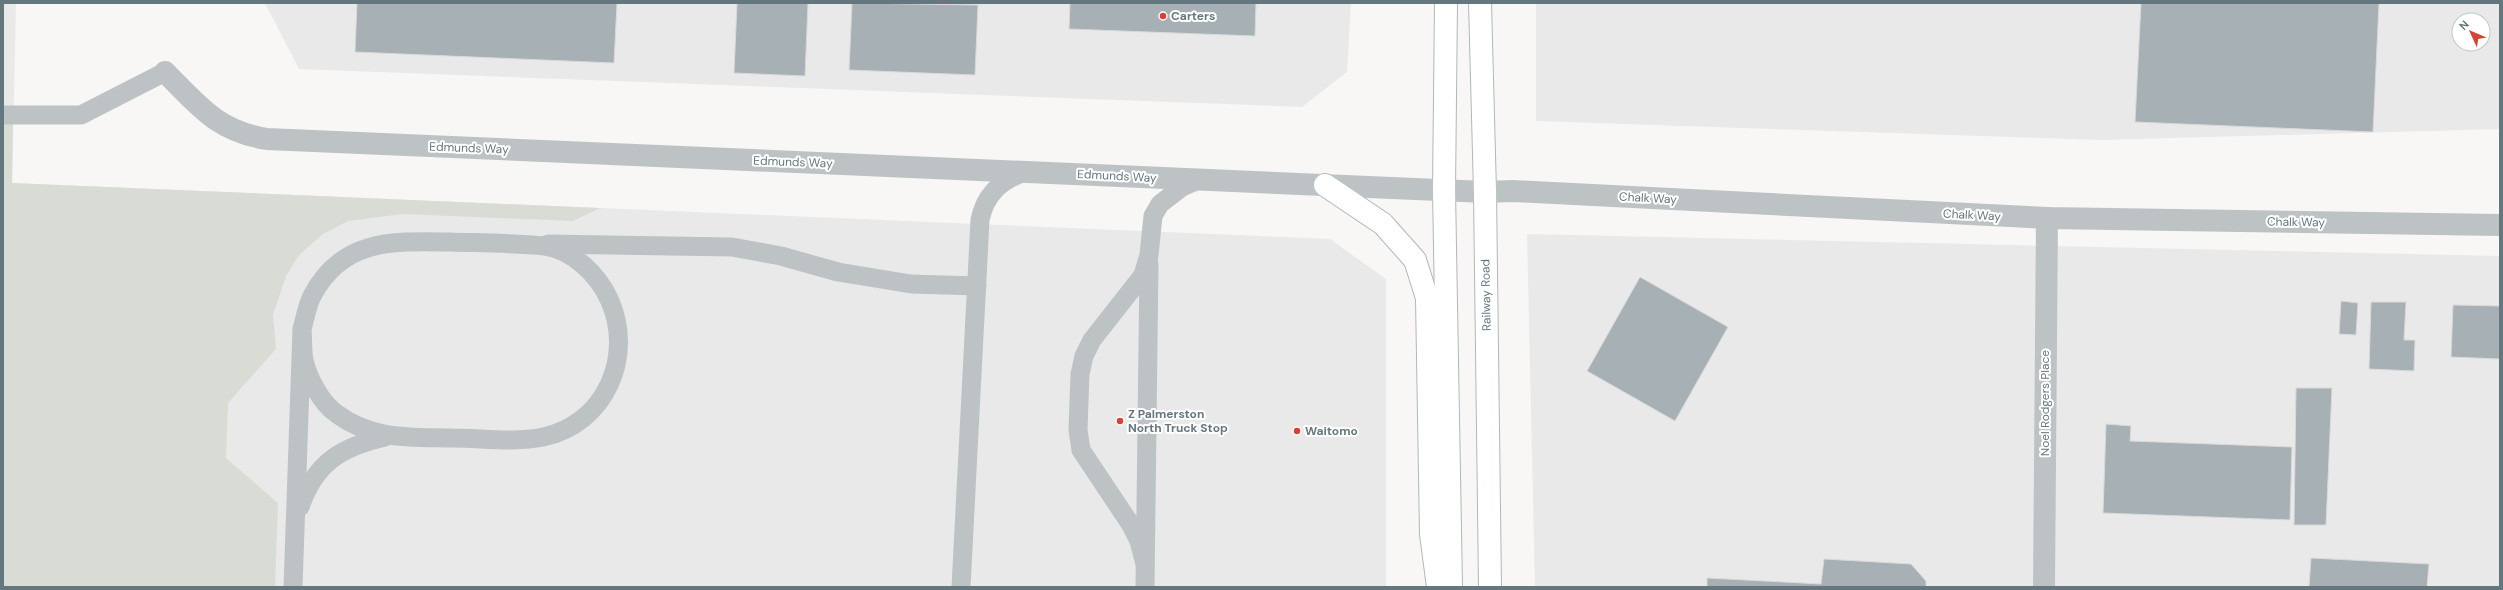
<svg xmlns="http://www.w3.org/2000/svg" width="2503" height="590" viewBox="0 0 2503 590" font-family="'DM Sans',sans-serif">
<rect width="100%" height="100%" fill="#f8f7f5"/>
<!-- built -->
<g fill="#e9e9e9" fill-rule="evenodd">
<path d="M3,3H16L12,183L1330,239L1386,279V587H3Z"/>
<path d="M265,3H1351L1347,72L1302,107L299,69Z"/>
<path d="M1536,3H2500V129L2101,140L1536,121ZM2459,20H2483V44H2459Z"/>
<path d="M1527,234L2500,256V587H1535Z"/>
</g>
<!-- green -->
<path fill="#d9dcd5" d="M13,122L12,183L600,208L573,221L402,214L348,221L323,234L299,255L286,276L273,315L276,349L228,403L226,458L278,503L275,587H3V123Z"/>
<!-- building -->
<g fill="#a7b0b4" stroke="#d9d9d8">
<path d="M357,3H617L614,63L355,52Z"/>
<path d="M737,3H808L805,76L734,73Z"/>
<path d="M852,3L978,5L975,75L849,70Z"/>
<path d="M1070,3H1256L1255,36L1069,29Z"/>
<path d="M2141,3H2379L2373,132L2135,122Z"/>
<path d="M1640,277L1728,327L1675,421L1587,371Z"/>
<path d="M2341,301L2358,303L2356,335L2339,334Z"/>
<path d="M2371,302H2406L2404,340H2415L2414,371L2369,369Z"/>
<path d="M2453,305L2500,306V359L2451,357Z"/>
<path d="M2296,388H2332L2326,525H2294Z"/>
<path d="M2106,424L2131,426L2130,441L2292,447L2290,520L2103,513Z"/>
<path d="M2311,558L2429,564L2427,587H2309Z"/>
<path d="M1824,559L1911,564L1926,581V587H1707V578L1821,584Z"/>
</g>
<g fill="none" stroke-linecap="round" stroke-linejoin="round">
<!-- secondary casing -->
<g stroke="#b0b7ba" stroke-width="24">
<g id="secondary">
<path d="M1446,3L1444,190L1451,587"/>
<path d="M1480,3L1485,192L1490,587"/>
<path d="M1325,185L1383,224L1415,260L1427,298L1431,534L1438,587"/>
</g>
</g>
<!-- service -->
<g stroke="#bdc3c5" stroke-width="19">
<path d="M3,115H81L165,72"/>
<path d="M548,244L732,247L781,256L838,272L911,284L977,286"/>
<path d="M300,507C315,463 341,447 385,437"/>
<path d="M1145,564L1139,541L1131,525L1081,450L1078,430L1080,374L1084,356L1092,340L1143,275L1149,255L1153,216L1160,204L1182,187L1198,180"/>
<path d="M293,587L302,329C305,319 307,306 312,296C342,238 394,241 450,242C482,243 514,243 545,246C573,250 598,275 609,299C635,355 606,424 543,437C514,443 482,438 452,438C411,437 372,440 337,414C321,403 308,378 304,360C302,350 303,339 302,329"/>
<path d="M961,587L980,220C985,194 1001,180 1025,172"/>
<path d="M1145,587L1149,264"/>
</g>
<!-- minor -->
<g stroke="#bdc3c5" stroke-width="22">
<path d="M165,72C199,106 217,131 267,139L1485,192L1513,191L2047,218L2500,225"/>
<path d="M2044,587L2047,218"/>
</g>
<!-- secondary -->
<use href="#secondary" stroke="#fff" stroke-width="22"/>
</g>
<!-- markers -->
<g fill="#d74136" stroke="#fff" stroke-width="1.5">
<circle cx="1163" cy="16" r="4"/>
<circle cx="1120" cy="421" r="4"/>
<circle cx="1297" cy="431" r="4"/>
</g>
<g text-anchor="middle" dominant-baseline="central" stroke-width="4" stroke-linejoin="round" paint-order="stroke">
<!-- poi labels -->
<g font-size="12" font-weight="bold" fill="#65777e" stroke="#fff" text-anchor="start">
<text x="1171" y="16">Carters</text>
<text x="1128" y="414">Z Palmerston<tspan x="1128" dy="14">North Truck Stop</tspan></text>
<text x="1305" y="431">Waitomo</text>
</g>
<!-- street labels -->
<g font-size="12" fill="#65777e" stroke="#fff">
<text transform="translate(469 148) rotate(2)">Edmunds Way</text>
<text transform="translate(793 162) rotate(2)">Edmunds Way</text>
<text transform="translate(1117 176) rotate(3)">Edmunds Way</text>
<text transform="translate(1648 198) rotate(3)">Chalk Way</text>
<text transform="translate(1972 215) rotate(3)">Chalk Way</text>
<text transform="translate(2296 222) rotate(1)">Chalk Way</text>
<text transform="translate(1486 295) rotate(-91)">Railway Road</text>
<text transform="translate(2045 403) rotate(-90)">Noel Rodgers Place</text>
</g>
</g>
<!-- border -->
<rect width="2503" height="590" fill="none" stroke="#65777e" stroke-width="8"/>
<!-- north arrow -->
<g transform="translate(2471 32) rotate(314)"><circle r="19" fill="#ffffff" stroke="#c1c9cb"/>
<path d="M0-3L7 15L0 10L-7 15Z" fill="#d74136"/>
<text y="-6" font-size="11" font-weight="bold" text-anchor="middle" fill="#65777e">N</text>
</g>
</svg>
